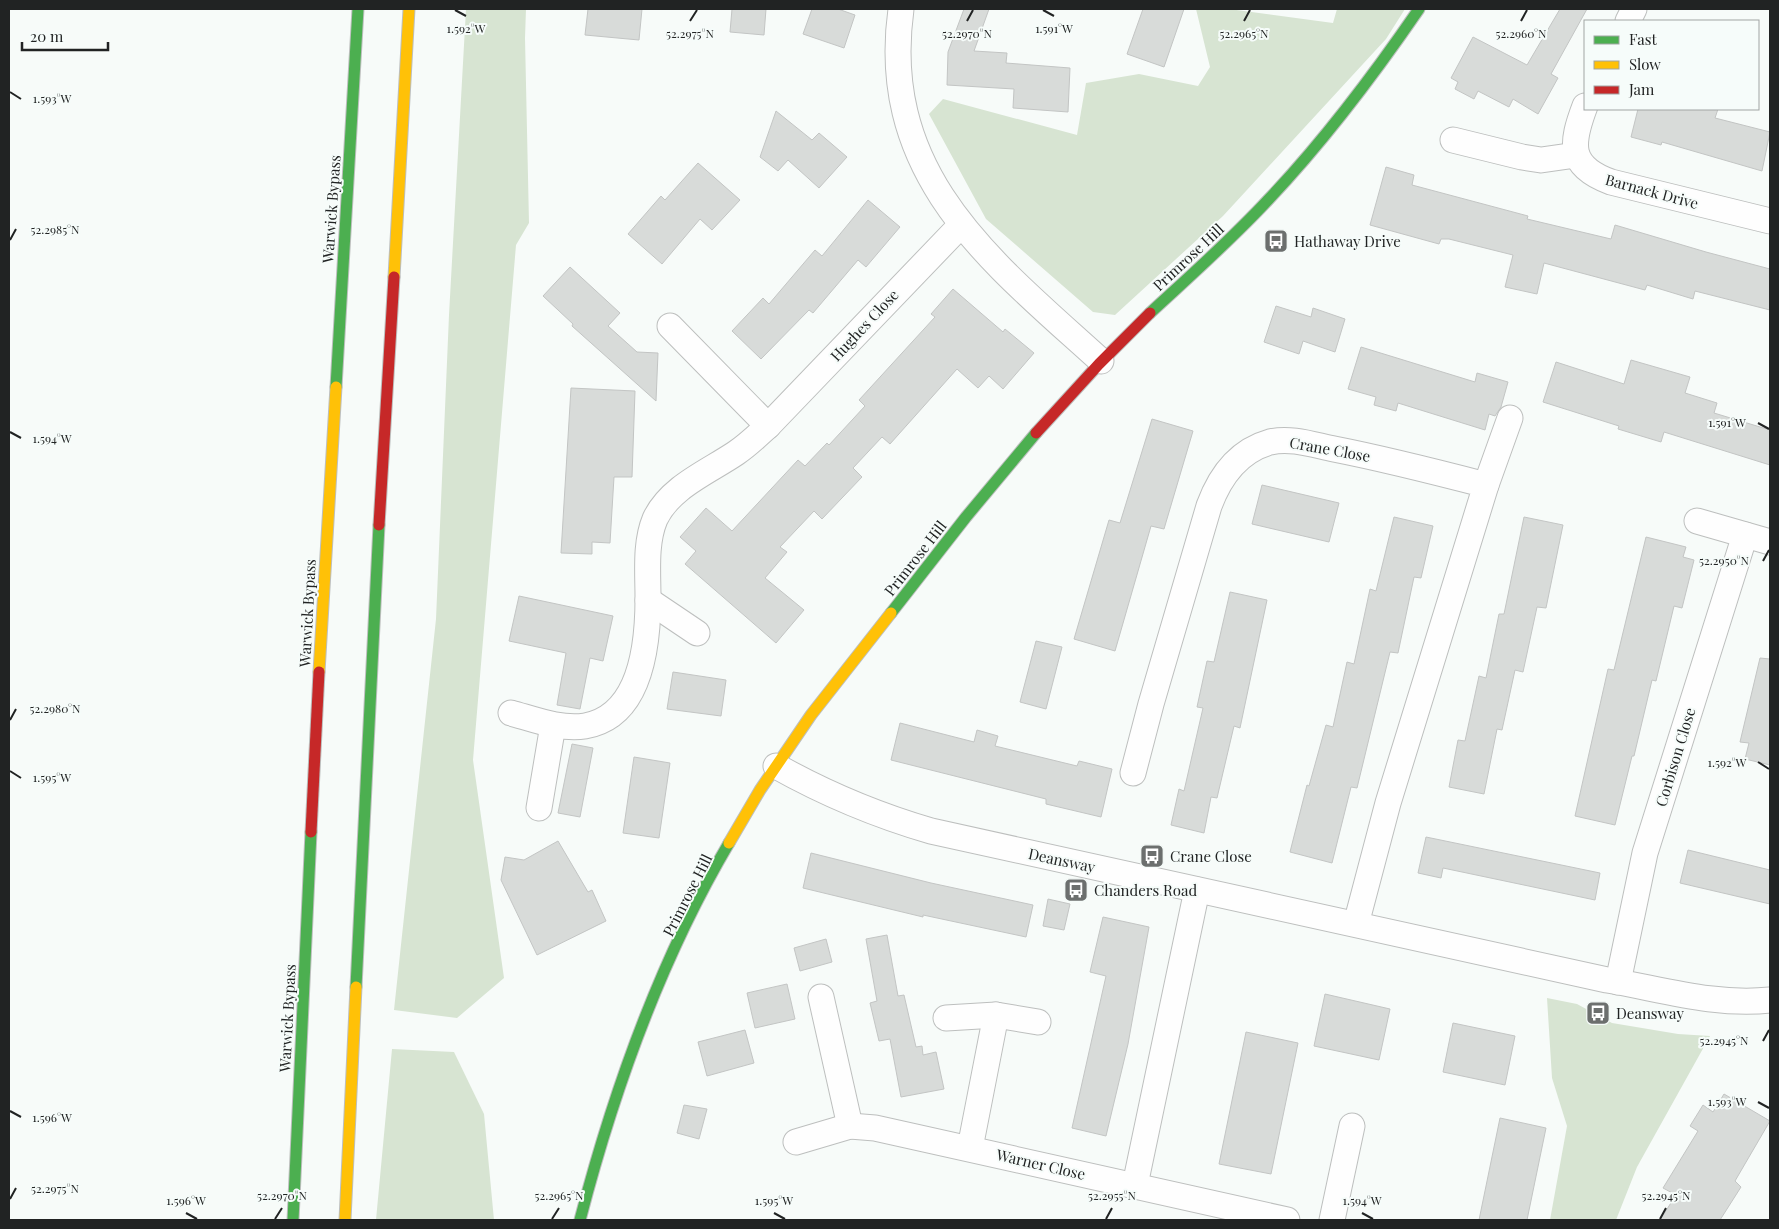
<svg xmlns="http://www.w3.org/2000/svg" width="1779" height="1229" viewBox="0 0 1779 1229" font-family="'Playfair Display',serif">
<rect width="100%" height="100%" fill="#f7fbf9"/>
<!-- green -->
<g fill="#d7e4d2">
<path d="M466,9H526L525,38L529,223L516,245L473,760L504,978L457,1018L394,1010L436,619L449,315Z"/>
<path d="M1196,9H1229L1333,23L1337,9H1405L1386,39L1223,216L1115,315L1093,312L986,219L929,114L943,99L1077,135L1086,83L1139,74L1198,86L1210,67Z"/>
<path d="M1547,998L1577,1004L1612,1023L1678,1034L1710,1036L1637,1167L1616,1220H1550L1567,1126L1552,1078Z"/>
<path d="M392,1049L454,1052L484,1114L494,1220H376Z"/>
</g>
<!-- building -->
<g fill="#d8dbd9" stroke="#c3c5c4">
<path d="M588,9H642L639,40L585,35Z"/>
<path d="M732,9H766L764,35L730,32Z"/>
<path d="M812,9H838L855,15L844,48L803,34Z"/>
<path d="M964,9H989L974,51L1007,53L1006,63L1070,68L1068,112L1013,108L1014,89L947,85L948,52Z"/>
<path d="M1143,9H1184L1164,67L1127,54Z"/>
<path d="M1560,9H1587L1551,74L1558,78L1538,114L1513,99L1509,107L1478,91L1474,99L1455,89L1458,82L1451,78L1473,37L1527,65Z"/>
<path d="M1638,109H1718L1715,118L1770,132L1762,171L1662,142L1661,145L1631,137Z"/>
<path d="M776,111L812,140L819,133L847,157L819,188L788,160L778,171L760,157Z"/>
<path d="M698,163L740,200L712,230L700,219L662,264L628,234L661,196L665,200Z"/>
<path d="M1386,167L1414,175L1412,185L1528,216L1527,219L1611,239L1615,225L1706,252L1770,269V310L1695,291L1693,299L1647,285L1645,290L1544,263L1537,294L1505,287L1513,255L1449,239H1441L1439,244L1370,225Z"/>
<path d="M868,200L900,227L866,267L858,260L813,313L809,310L761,359L732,331L763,298L769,304L815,250L822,256Z"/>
<path d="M570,267L620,313L608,326L637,352L658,353L656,401L572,326L573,324L543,296Z"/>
<path d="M953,289L1003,332L1005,329L1034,353L1003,389L989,376L978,388L957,369L890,444L882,437L853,468L862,477L822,519L814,511L780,547L787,552L765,578L804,610L776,643L685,564L696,551L680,537L706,508L732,531L798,460L805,466L827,443L829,445L865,406L859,400L935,317L931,314Z"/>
<path d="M1276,306L1311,317L1313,308L1345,319L1335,352L1303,341L1299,354L1264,342Z"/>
<path d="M1361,347L1475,382L1477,373L1508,382L1501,407L1495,416L1489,414L1485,430L1398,403L1396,411L1374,405L1376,397L1348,389Z"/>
<path d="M1631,360L1690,377L1685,393L1717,403L1714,413L1770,430V465L1664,432L1661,442L1618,429L1619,426L1543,402L1556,362L1624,384Z"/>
<path d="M571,388L635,391L632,477H614L610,543L592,542V554L561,553Z"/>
<path d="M1152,419L1193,431L1164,529L1151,526L1115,651L1074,639L1109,520L1120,523Z"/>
<path d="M1262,485L1339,503L1329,542L1252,524Z"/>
<path d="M1394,517L1433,526L1421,578L1414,577L1398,653L1390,652L1357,788L1351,787L1332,863L1290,852L1307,785L1309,786L1326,725L1333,727L1347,662L1354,664L1370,589L1376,591Z"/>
<path d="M1524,517L1563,525L1546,608L1537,607L1523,672L1515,670L1502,730L1497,729L1484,794L1449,787L1458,740L1465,741L1479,676L1486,678L1499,614H1504Z"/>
<path d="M1646,537L1686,547L1683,557L1694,560L1682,608L1674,606L1656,681L1652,680L1634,756H1632L1615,825L1575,816L1608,669L1614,670Z"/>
<path d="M1230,592L1267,600L1240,728L1234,726L1217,798L1211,797L1204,833L1171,825L1179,789L1184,791L1203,708L1197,707L1207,661L1214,662Z"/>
<path d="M519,596L613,616L603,661L590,658L580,709L557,705L566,653L509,641Z"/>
<path d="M1036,641L1062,647L1046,709L1020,702Z"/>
<path d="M1760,658L1770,659V765L1745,759L1749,743L1740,742Z"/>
<path d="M673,672L726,680L721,716L667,709Z"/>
<path d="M900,723L974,742L977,730L998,736L995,746L1077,766L1079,761L1112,769L1101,817L1046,804V799L891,760Z"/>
<path d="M572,744L593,748L580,817L558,813Z"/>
<path d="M634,757L670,763L659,838L623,833Z"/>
<path d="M1426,837L1600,873L1595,900L1443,868L1441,878L1418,873Z"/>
<path d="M558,841L588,892L592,890L606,921L537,955L501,880L505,857L524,860Z"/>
<path d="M1688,850L1770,870V904L1680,883Z"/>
<path d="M811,853L931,883L1033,905L1026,937L923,915V917L803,888Z"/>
<path d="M1048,899L1070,904L1064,930L1043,926Z"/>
<path d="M1103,917L1149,927L1128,1044L1106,1136L1072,1128L1106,976L1090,972Z"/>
<path d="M887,935L898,996L904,995L916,1047L922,1046L923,1055L936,1052L944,1089L901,1097L890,1039L879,1041L870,1003L877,1001L866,939Z"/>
<path d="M826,939L832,962L800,971L794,948Z"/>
<path d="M787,984L795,1019L755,1028L747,993Z"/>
<path d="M1325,994L1390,1009L1379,1060L1314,1046Z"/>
<path d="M1453,1023L1515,1036L1505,1085L1443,1072Z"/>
<path d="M745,1030L754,1063L707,1076L698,1042Z"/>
<path d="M1246,1032L1298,1043L1271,1174L1219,1164Z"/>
<path d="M1724,1094L1770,1121L1735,1181L1741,1187L1720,1220H1660L1676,1195L1663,1188L1698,1131L1690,1126L1703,1105L1713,1112Z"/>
<path d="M684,1105L707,1109L699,1139L677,1133Z"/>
<path d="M1500,1118L1546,1128L1527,1220H1479Z"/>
</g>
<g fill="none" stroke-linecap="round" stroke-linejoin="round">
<!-- street casing -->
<g stroke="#bdbfbe" stroke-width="27">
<g id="street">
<path d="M901,9C878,176 991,261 1101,361"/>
<path d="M1628,21L1634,9"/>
<path d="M1585,106C1571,143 1567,166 1611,182L1770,221"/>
<path d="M1453,140L1522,157L1541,160L1576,155"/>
<path d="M670,326L768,426"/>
<path d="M1486,485L1510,418"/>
<path d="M1697,521L1770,542"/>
<path d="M648,600L697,633"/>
<path d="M511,713C533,719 561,730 585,726C642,716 648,643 648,598C648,572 645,543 655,519C670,487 708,472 736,453C748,445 758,435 768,426L961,225"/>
<path d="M776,766C826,794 876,815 931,831L1607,980C1661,989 1715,1006 1770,1000"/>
<path d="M1133,773L1151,704L1209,506C1220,476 1238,451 1270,442C1291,437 1314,445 1334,449C1385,459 1436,472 1486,485L1388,803L1356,924"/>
<path d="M539,808L553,725"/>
<path d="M1618,982L1645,853L1745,535"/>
<path d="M821,997L850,1126"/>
<path d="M946,1018L996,1015L1038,1022"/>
<path d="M796,1142L850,1126L875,1128L1287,1220"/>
<path d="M970,1148L996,1015"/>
<path d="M1135,1185L1197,890"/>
<path d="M1332,1220L1352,1126"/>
</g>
</g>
<!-- fast casing -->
<g stroke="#bdbfbe" stroke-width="13">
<g id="fast">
<path d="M1150,313C1190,276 1231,240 1268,200C1324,141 1373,76 1419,9"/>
<path d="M336,387L358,9"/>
<path d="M891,613L966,517L1036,433"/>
<path d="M356,987L379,525"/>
<path d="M293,1220L311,832"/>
<path d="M580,1220C614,1089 660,960 729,843"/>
</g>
</g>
<!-- slow casing -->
<g stroke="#bdbfbe" stroke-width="13">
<g id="slow">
<path d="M394,277L409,9"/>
<path d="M319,672L336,387"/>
<path d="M729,843L760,790L811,715L891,613"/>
<path d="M345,1220L356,987"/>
</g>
</g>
<!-- jam casing -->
<g stroke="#bdbfbe" stroke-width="13">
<g id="jam">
<path d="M1036,433L1099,364L1150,313"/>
<path d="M379,525L394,277"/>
<path d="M311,832L319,672"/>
</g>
</g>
<!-- street -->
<use href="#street" stroke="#fefefe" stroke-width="25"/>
<!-- fast -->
<use href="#fast" stroke="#4caf50" stroke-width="11"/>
<!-- slow -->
<use href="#slow" stroke="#ffc107" stroke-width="11"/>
<!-- jam -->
<use href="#jam" stroke="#c62828" stroke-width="11"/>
</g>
<!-- ticks -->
<path fill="none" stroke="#212323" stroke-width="2" d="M455,10L466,16M1043,10L1054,16M690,21L697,10M967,21L973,10M1244,21L1250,10M1521,21L1527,10M10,92L21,99M10,240L16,229M1758,423L1769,429M10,432L21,438M1763,561L1769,550M10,720L16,709M1758,762L1769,769M10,771L21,778M1763,1041L1769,1030M1758,1102L1769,1108M10,1111L21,1117M10,1199L16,1188M186,1213L197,1219M774,1213L785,1219M1362,1213L1373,1219M275,1219L282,1208M552,1219L559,1208M1106,1219L1112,1208M1660,1219L1666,1208"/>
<!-- icons -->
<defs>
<g id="bus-square" transform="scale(1.25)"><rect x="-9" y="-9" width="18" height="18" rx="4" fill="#6c6f6e" stroke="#f6fcfa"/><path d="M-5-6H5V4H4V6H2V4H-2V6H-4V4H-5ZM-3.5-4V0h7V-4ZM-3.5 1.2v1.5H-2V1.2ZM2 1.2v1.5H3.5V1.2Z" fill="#fff"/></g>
</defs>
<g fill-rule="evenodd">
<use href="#bus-square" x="1276" y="241"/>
<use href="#bus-square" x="1152" y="856"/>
<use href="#bus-square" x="1076" y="890"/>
<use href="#bus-square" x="1598" y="1013"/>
</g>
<g text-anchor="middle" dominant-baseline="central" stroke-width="4" stroke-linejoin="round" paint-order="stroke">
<!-- street labels -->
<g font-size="15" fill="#212323" stroke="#f6fcfa">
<text transform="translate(1652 191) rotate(15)">Barnack Drive</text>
<text transform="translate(331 209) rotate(-86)">Warwick Bypass</text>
<text transform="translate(1188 257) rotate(-43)">Primrose Hill</text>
<text transform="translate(864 325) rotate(-47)">Hughes Close</text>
<text transform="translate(1330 449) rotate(10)">Crane Close</text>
<text transform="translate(915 558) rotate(-52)">Primrose Hill</text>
<text transform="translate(307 613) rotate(-87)">Warwick Bypass</text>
<text transform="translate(1675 757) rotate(-73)">Corbison Close</text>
<text transform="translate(1062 860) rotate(12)">Deansway</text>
<text transform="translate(687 895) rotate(-63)">Primrose Hill</text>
<text transform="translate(287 1018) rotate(-87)">Warwick Bypass</text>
<text transform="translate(1041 1164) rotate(13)">Warner Close</text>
</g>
<!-- poi labels -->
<g font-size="15" fill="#212323" stroke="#f6fcfa" text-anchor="start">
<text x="1294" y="241">Hathaway Drive</text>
<text x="1170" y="856">Crane Close</text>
<text x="1094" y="890">Chanders Road</text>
<text x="1616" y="1013">Deansway</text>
</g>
</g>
<g font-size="12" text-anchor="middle" fill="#212323" stroke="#f6fcfa" stroke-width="4" stroke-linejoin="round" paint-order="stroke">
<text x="466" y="33">1.592°W</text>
<text x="1054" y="33">1.591°W</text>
<text x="690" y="38">52.2975°N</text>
<text x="967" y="38">52.2970°N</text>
<text x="1244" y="38">52.2965°N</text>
<text x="1521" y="38">52.2960°N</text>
<text x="52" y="103">1.593°W</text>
<text x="55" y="234">52.2985°N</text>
<text x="1727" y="427">1.591°W</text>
<text x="52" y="443">1.594°W</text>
<text x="1724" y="565">52.2950°N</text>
<text x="55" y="713">52.2980°N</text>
<text x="1727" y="767">1.592°W</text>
<text x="52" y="782">1.595°W</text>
<text x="1724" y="1045">52.2945°N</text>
<text x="1727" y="1106">1.593°W</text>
<text x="52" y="1122">1.596°W</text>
<text x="55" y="1193">52.2975°N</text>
<text x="282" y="1200">52.2970°N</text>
<text x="559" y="1200">52.2965°N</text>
<text x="1112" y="1200">52.2955°N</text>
<text x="1666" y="1200">52.2945°N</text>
<text x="186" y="1205">1.596°W</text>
<text x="774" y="1205">1.595°W</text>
<text x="1362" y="1205">1.594°W</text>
</g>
<!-- border -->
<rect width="1779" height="1229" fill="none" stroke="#212323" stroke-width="20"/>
<!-- legend -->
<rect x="1584" y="20" width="175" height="90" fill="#f6fcfa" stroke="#a1a5a4"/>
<rect x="1594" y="36" width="25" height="8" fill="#4caf50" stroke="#a1a5a4"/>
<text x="1629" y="45" font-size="15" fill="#212323">Fast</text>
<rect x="1594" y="61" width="25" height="8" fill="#ffc107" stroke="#a1a5a4"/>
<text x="1629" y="70" font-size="15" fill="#212323">Slow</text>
<rect x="1594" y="86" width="25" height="8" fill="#c62828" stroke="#a1a5a4"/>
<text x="1629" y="95" font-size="15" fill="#212323">Jam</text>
<!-- scale -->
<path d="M22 42v8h86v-8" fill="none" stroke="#212323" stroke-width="2.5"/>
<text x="30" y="42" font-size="15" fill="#212323" stroke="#f6fcfa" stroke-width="4" paint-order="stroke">20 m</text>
</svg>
